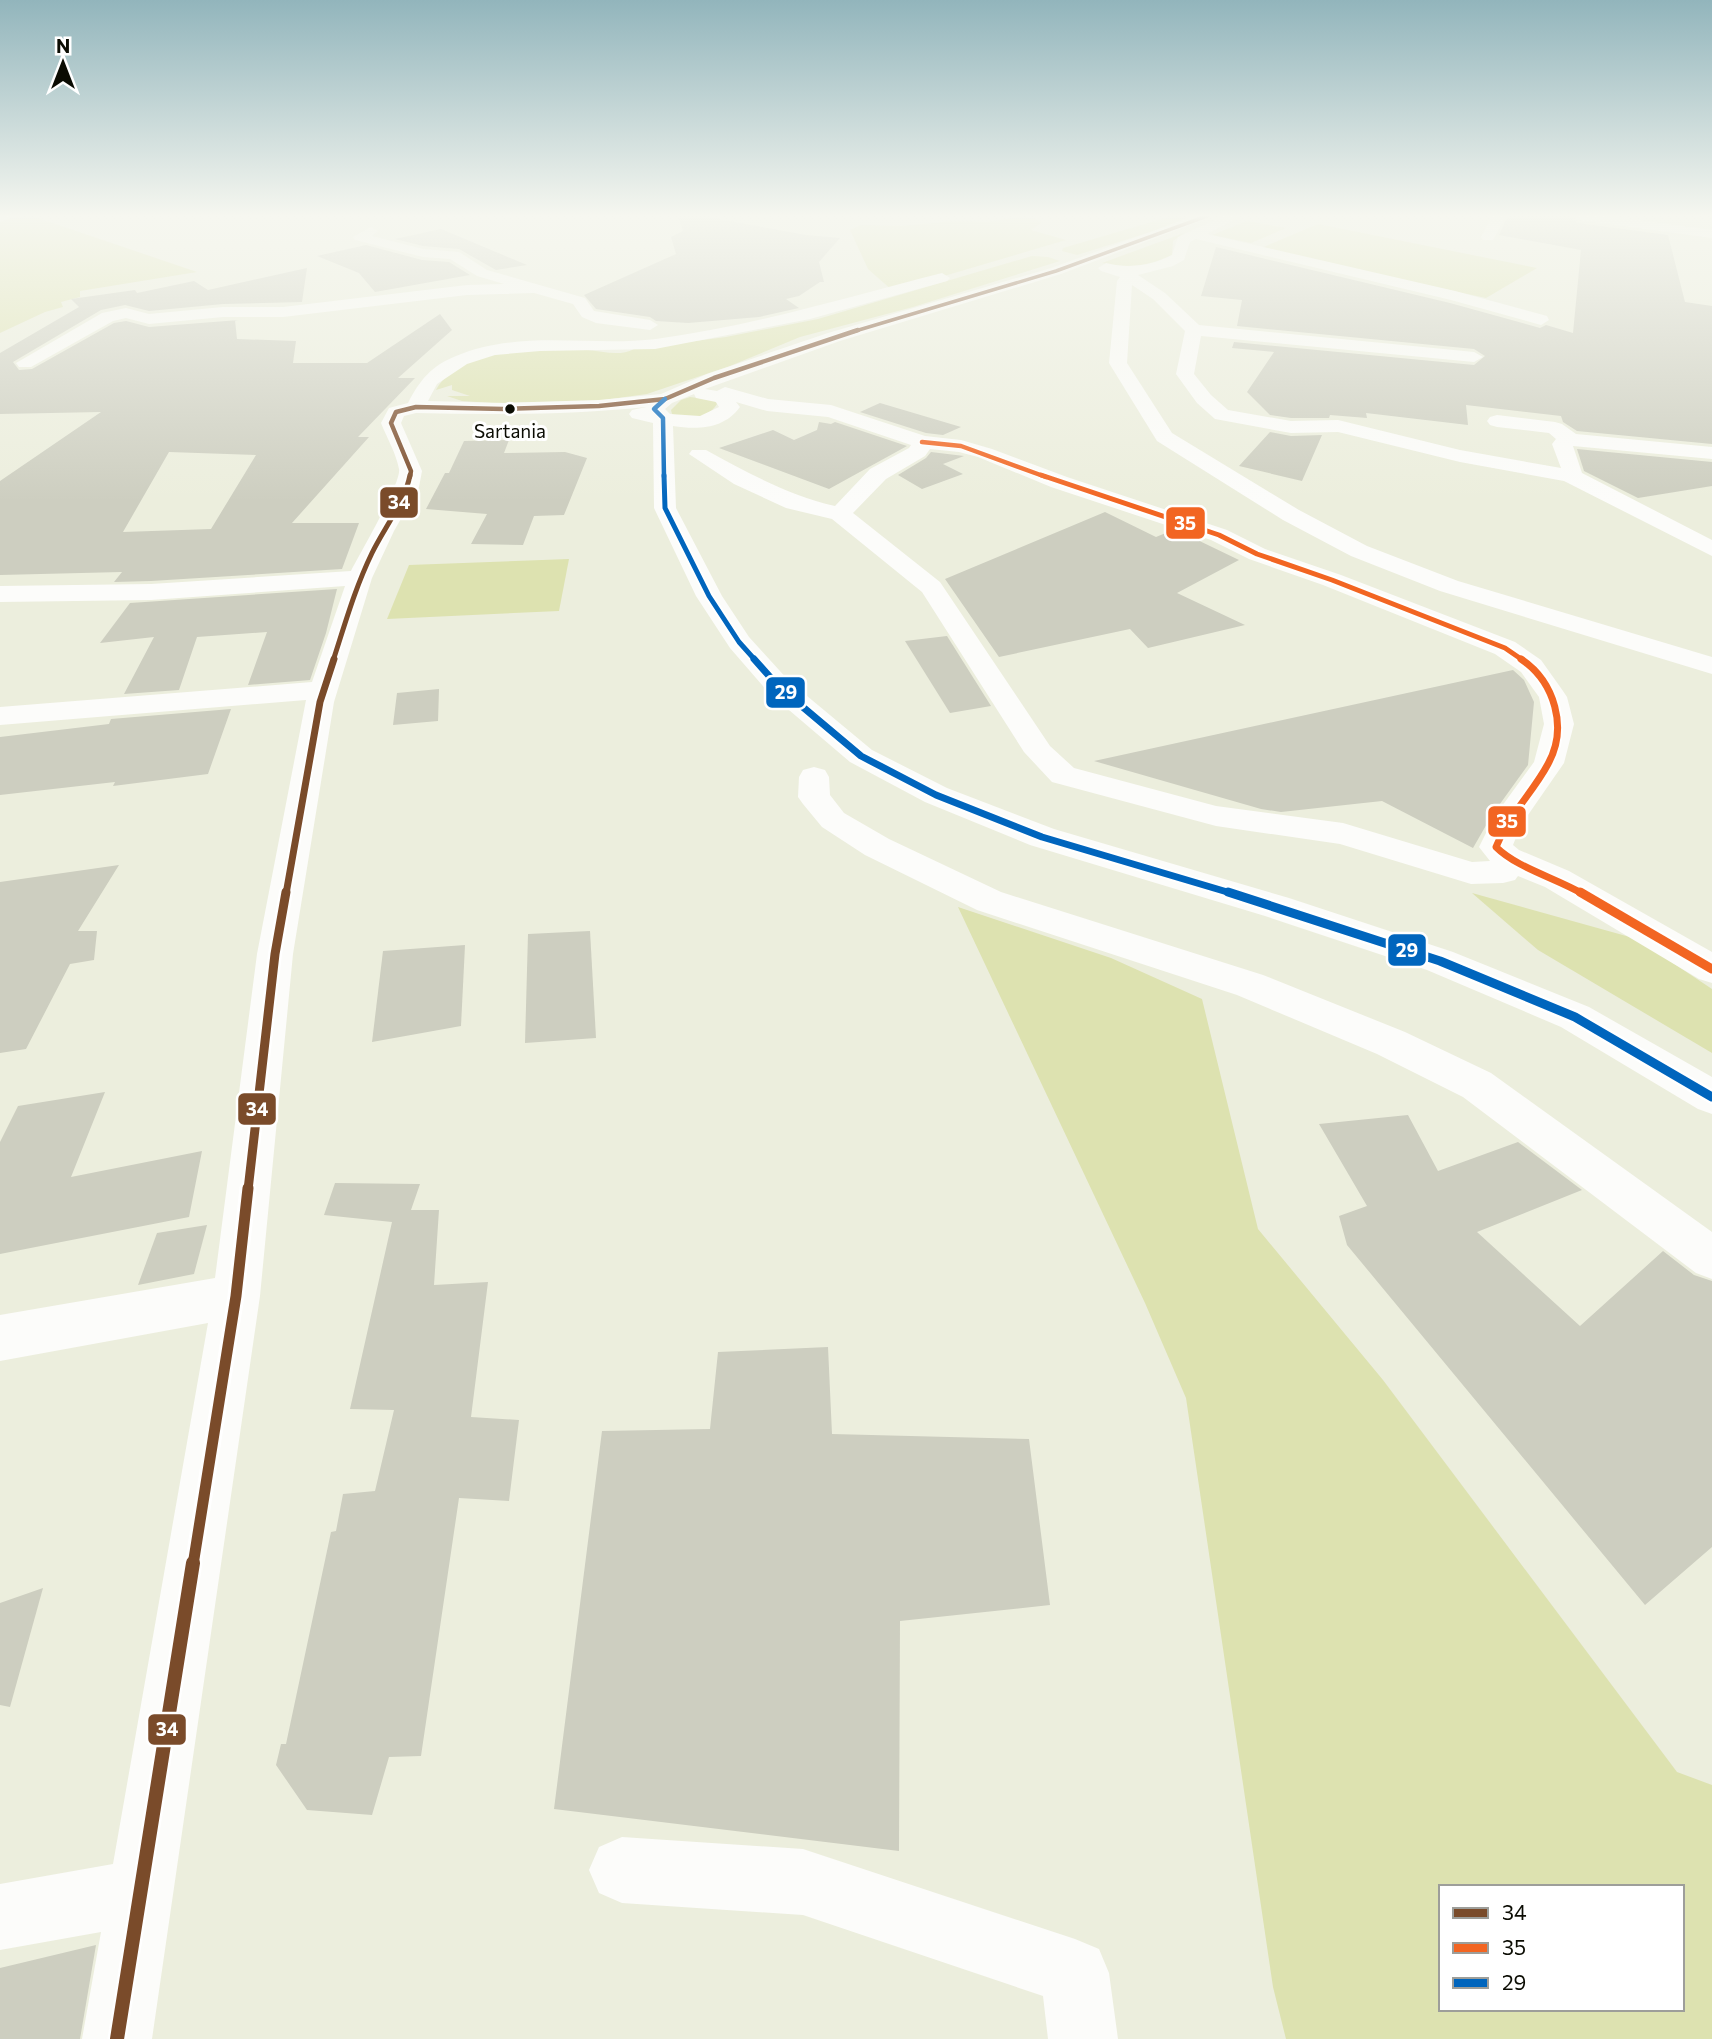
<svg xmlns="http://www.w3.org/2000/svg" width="1712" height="2039" viewBox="0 0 1712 2039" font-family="Commissioner,sans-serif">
<rect width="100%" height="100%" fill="#eceedd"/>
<!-- green -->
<g fill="#dde2b0" fill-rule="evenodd">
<path d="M32,216L197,272L80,291V297L61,302L63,307L45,312L0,333V219Z"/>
<path d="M1026,216L1042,222L1031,230L1066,240L893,291L868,269L850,230L861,225L901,226L955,221L987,222Z"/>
<path d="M1172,216H1191L1157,230L1077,255L1062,251L1063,248Z"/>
<path d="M1247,221L1286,228L1251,243L1212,235Z"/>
<path d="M1318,224L1537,268L1486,298L1259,249Z"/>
<path d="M1184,233L1173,241L1172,255C1149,266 1127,269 1102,263Z"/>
<path d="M1032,256L1048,257L1060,261L913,307L800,337L730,366L647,394L596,401L492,403L462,401L447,396H470L452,390V385L436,390C459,346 545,348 587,350C603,351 619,357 634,349L726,337L818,319Z"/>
<path d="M690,397L714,400L717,404C708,419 688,421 672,414L671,410L681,400Z"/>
<path d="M569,559L559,611L387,619L409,565Z"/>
<path d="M1472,893L1637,939L1712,989V1053L1538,950Z"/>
<path d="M958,907L1111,958L1202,999L1258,1229L1383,1380L1677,1772L1712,1785V2039H1286L1273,1987L1186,1398L1145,1303ZM1441,1887H1682V2009H1441Z"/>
</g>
<!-- building -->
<g fill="#cdcec0" fill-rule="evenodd">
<path d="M678,216H702L806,235L840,238L819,262L824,282H820L799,296L786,299L799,308L759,317L688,323L656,321L650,317L596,309L584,295L676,254L671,237L683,231Z"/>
<path d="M1508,216H1569L1578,223L1668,235L1685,302L1712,306V444L1577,431L1563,422L1561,416L1466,405L1468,425L1366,413L1367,418L1330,415L1329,418H1291L1270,415L1247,392L1274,352L1232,348L1234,342L1474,365L1485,356L1474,349L1237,326L1242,300L1201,296L1216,247L1450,303L1540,328L1546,325L1573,333L1581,250L1499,235Z"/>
<path d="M441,229L527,265L496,270L459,249L423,246L395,239Z"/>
<path d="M366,245L422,260L449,262L470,275L375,292L359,273L317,256Z"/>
<path d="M307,268L302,302L223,304L149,311L125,305L101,310L13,362L19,370L32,369L114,323L126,321L149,327L239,320H235L237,339L296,341L293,363H367L440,314L452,330L398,378H415L358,437H369L292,523H359L342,569L151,581L114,582L122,572L0,575V481L101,412L0,414V353L79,307L71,299L135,290L137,293L194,281L208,290ZM169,452L256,455L211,529L123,532Z"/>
<path d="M880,403L961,427L943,435L926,433L860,412Z"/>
<path d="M819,422L831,424L835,422L907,446L829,489L719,448L773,430L794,440L817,430Z"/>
<path d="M1270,432L1291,436L1322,435L1302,481L1239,466Z"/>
<path d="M509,440L504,453L565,452L587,458L564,515L534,516L523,545L471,544L487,514L426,509L445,473H449L464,441Z"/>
<path d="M1577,449L1712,462V486L1638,498L1584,471Z"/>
<path d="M931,452L964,456L943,464L963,474L922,489L898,475L926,458Z"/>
<path d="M1105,512L1156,537L1173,530L1185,534L1239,560L1177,593L1245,625L1148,648L1130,629L999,657L945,579Z"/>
<path d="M337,589L326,633L310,680L248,685L267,632L197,637L179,690L124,694L154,637L100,643L130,603Z"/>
<path d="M947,636L991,706L950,713L905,641Z"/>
<path d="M1513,670L1524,680L1534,702L1528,765L1492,815L1473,848L1382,801L1281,812L1261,809L1094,761Z"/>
<path d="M439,689L438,721L393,725L397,693Z"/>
<path d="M231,709L208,774L113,786L115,782L0,795V737L109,724L111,719Z"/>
<path d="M119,865L78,931H97L94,960L70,964L26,1049L0,1053V882Z"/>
<path d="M590,931L596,1038L525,1043L528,934Z"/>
<path d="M465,945L461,1026L372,1042L383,951Z"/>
<path d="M105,1092L71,1177L202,1151L189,1217L0,1254V1142L18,1106Z"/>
<path d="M1408,1115L1438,1171L1518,1142L1582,1190L1477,1232L1580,1326L1663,1251L1694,1275L1712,1281V1547L1645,1605L1347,1245L1339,1216L1367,1206L1319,1124Z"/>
<path d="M335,1183L420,1184L411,1210H439L434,1285L488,1282L471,1417L519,1420L509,1501L459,1498L421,1756L389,1757L372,1815L307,1810L276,1765L281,1744H286L331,1532L336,1531L343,1494L375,1491L394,1410L350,1409L392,1222L324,1215Z"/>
<path d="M207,1225L194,1274L138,1285L157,1233Z"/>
<path d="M828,1347L832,1434L1029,1439L1050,1605L900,1621L899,1851L554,1809L602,1431L710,1429L718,1352Z"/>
<path d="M43,1588L10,1707L0,1705V1603Z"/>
<path d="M96,1945L80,2039H0V1968Z"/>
</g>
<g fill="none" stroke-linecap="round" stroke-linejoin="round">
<!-- minor -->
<g fill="#fcfcfa" fill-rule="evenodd">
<path d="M0,216H18L0,222Z"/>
<path d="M1194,216H1214L1061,274L840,341L705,389L717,391L725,387L768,399L831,405L925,436L961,440L992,449L1067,477L1227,530L1265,549L1341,575L1515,642L1541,660L1563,691L1567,697L1574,724L1564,763L1521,825L1513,845L1519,850L1569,871L1712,952V983L1699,979L1545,887L1518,876L1515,880L1503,883L1471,884L1340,844L1216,826L1052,782L1024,752L922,592L832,519L786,508L734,484L689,454L692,450H706C748,473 788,495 835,506L870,469L909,448L911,445L828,417L767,411L736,402L740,407C724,429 698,430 673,426L676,508L722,596L749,637L789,681L872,750L947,788L1054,829L1289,898L1453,952L1589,1007L1712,1077V1114L1698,1109L1561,1027L1427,970L1265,916L1030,845L925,802L850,762L769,693L730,648L696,596L654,508L653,423L632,418L629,414L632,410L646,407C569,415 493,415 416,413L404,416L401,423L422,471L419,487L394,531L372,578L334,702L293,954L260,1296L152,2039H82L101,1932L0,1950V1884L113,1864L208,1323L0,1361V1315L215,1278L257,954L306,700L0,725V707L312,682L345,586L151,600L0,602V586L151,584L351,571C360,553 402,482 399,469C396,453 387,438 381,423L389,408L408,403C420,380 431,366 456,356C519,329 591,347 656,339C754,326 847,297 942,273L950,278L947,281L810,319L655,349L540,351L495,355L467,364L437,384L428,401L504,403L599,400L661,394L707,374L828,333L1051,268ZM694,394L696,398L716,402L719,407L700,416L670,414L665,409L672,403ZM930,449L959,452L978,457L1051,487L1211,540L1249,559L1323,585L1495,654L1521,672L1539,697L1544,724L1534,762L1494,817L1479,847L1490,861L1472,862L1343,823L1216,806L1074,768L1050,746L940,582L853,513L886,479L925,456Z"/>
<path d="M1223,216H1241L1207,234L1455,291L1547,316L1549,320L1541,325L1451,300L1196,239L1190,242L1184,260L1173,266L1138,275L1165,293L1199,325L1474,352L1483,357L1474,362L1201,336L1194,374L1211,395L1228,410L1291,421L1338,420L1460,450L1561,468L1552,444L1556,439L1549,433L1497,427L1490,425L1487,421L1490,417L1497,415L1555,422L1562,424L1576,434L1712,447V459L1573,446L1582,473L1712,540V556L1564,481L1460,462L1338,432L1291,433L1215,419L1197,403L1176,374L1185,331L1153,299L1132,285L1127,363L1172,433L1299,510L1367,546L1458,581L1712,657V674L1440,591L1351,556L1283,520L1157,441L1109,363L1117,281L1120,277L1101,271L1098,268L1106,263C1128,269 1151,266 1172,255L1178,237Z"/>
<path d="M1492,216H1506L1493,240H1483L1481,237Z"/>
<path d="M1571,216H1609L1712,230V238L1578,220Z"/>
<path d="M371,227L378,231L372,236L423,249L459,252L487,270L585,298L594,311L650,320L658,325L650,330L596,323L582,317L573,304L534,293L467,295L283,317H223L149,324L126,318L113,321L31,367H19L16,363L102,313L126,308L149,314L223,307H283L467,285L504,284L477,276L450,259L423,257L355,240L353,237Z"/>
<path d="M814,767L825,770L829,777L830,795L844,813L889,839L1001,892L1263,975L1405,1032L1491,1073L1712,1232V1279L1696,1273L1463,1097L1377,1054L1237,995L977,910L865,855L822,827L803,804L798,797L799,777L803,770Z"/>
<path d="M622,1837L803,1849L1075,1939L1099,1949L1109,1973L1118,2039H1048L1043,1996L803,1915L622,1903L599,1893L589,1870L599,1847Z"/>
</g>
<!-- bus-1-far6 casing -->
<g stroke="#fff" stroke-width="5">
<path id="bus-1-far6" d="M852,332L1056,271L1207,216"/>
</g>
<!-- bus-1-far5 casing -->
<g stroke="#fff" stroke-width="7">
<path id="bus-1-far5" d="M410,477L411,471L391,423L396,412L416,407L504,409L599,406L665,399L714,378L858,330"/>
</g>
<!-- bus-1-far4 casing -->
<g stroke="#fff" stroke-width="9">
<path id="bus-1-far4" d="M333,661C345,624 355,588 372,553C384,528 405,502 410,475"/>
</g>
<!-- bus-1-far3 casing -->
<g stroke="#fff" stroke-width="11">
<path id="bus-1-far3" d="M286,894L320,702L334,659"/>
</g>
<!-- bus-1-far2 casing -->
<g stroke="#fff" stroke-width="14">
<path id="bus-1-far2" d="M248,1190L275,954L286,892"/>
</g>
<!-- bus-1-far1 casing -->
<g stroke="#fff" stroke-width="17">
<path id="bus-1-far1" d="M193,1565L236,1296L248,1188"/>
</g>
<!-- bus-1 casing -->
<g stroke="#fff" stroke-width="19">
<path id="bus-1" d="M117,2039L193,1563"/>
</g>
<!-- bus-2-far3 casing -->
<g stroke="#fff" stroke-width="7">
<path id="bus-2-far3" d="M922,442L961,446L1046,477"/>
</g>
<!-- bus-2-far2 casing -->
<g stroke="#fff" stroke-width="9">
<path id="bus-2-far2" d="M1041,475L1219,535L1257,554L1332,580L1505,648L1524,661"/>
</g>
<!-- bus-2-far1 casing -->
<g stroke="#fff" stroke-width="11">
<path id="bus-2-far1" d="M1521,659C1555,682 1568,728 1548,764C1532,794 1509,814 1496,847C1517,868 1556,878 1583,894"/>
</g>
<!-- bus-2 casing -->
<g stroke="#fff" stroke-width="14">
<path id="bus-2" d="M1580,892L1712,969"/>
</g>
<!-- bus-3-far3 casing -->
<g stroke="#fff" stroke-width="7">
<path id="bus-3-far3" d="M664,477L663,418L654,409L665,399"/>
</g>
<!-- bus-3-far2 casing -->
<g stroke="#fff" stroke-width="9">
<path id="bus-3-far2" d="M664,475L665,508L709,596L739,642L756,661"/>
</g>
<!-- bus-3-far1 casing -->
<g stroke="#fff" stroke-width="11">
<path id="bus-3-far1" d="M754,659L779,687L861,756L936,795L1042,837L1234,894"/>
</g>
<!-- bus-3 casing -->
<g stroke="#fff" stroke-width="14">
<path id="bus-3" d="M1228,892L1440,961L1575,1017L1712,1097"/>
</g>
<!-- bus-1-far6 -->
<use href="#bus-1-far6" stroke="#7a4b2a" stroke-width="3.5"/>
<!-- bus-1-far5 -->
<use href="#bus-1-far5" stroke="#7a4b2a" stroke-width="4.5"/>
<!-- bus-1-far4 -->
<use href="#bus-1-far4" stroke="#7a4b2a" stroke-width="5"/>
<!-- bus-1-far3 -->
<use href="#bus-1-far3" stroke="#7a4b2a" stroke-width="7"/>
<!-- bus-1-far2 -->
<use href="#bus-1-far2" stroke="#7a4b2a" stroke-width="9"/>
<!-- bus-1-far1 -->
<use href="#bus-1-far1" stroke="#7a4b2a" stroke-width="11"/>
<!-- bus-1 -->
<use href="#bus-1" stroke="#7a4b2a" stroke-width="14"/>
<!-- bus-2-far3 -->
<use href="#bus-2-far3" stroke="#f26522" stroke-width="4.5"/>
<!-- bus-2-far2 -->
<use href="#bus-2-far2" stroke="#f26522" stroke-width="5"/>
<!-- bus-2-far1 -->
<use href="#bus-2-far1" stroke="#f26522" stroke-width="7"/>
<!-- bus-2 -->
<use href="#bus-2" stroke="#f26522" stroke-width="9"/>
<!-- bus-3-far3 -->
<use href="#bus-3-far3" stroke="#0065bd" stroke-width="4.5"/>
<!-- bus-3-far2 -->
<use href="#bus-3-far2" stroke="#0065bd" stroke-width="5"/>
<!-- bus-3-far1 -->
<use href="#bus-3-far1" stroke="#0065bd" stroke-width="7"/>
<!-- bus-3 -->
<use href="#bus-3" stroke="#0065bd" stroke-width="9"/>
</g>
<!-- sky -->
<linearGradient id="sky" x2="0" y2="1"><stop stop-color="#92b5bc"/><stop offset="0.43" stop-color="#f6f7f0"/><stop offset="1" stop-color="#f6f7f0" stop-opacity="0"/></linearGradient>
<rect width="1712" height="502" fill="url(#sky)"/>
<!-- markers -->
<circle fill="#0b0c03" stroke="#fff" stroke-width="2.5" cx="510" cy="409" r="6"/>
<g text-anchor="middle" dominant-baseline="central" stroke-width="6" stroke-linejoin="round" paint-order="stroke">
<!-- far-bus labels -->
<g font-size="19" fill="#0b0c03" stroke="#fff">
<text x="510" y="430">Sartania</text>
</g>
</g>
<g stroke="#fff" stroke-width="2.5">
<rect x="379" y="486" width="40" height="33" rx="7" fill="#7a4b2a"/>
<rect x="1165" y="506" width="41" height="34" rx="7" fill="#f26522"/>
<rect x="765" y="676" width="41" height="33" rx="7" fill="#0065bd"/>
<rect x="1487" y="805" width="40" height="33" rx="7" fill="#f26522"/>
<rect x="1387" y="933" width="40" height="34" rx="7" fill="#0065bd"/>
<rect x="237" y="1092" width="40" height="34" rx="7" fill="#7a4b2a"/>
<rect x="147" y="1713" width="40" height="33" rx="7" fill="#7a4b2a"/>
</g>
<g font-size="19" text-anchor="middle" font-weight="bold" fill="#fff">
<text x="399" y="509">34</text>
<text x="1185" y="530">35</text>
<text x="786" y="699">29</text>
<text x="1507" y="828">35</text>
<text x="1407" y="957">29</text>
<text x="257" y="1116">34</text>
<text x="167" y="1736">34</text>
</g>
<!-- legend -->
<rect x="1439" y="1885" width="245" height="126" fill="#ffffff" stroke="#9d9e9a" stroke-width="2"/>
<rect x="1453" y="1908" width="35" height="10" fill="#7a4b2a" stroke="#9d9e9a" stroke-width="2"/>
<text x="1502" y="1920" font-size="21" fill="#0b0c03">34</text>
<rect x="1453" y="1943" width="35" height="10" fill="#f26522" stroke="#9d9e9a" stroke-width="2"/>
<text x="1502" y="1955" font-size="21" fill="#0b0c03">35</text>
<rect x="1453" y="1978" width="35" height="10" fill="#0065bd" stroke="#9d9e9a" stroke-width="2"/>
<text x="1502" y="1990" font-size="21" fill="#0b0c03">29</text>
<!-- north arrow -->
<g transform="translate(63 63)" stroke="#ffffff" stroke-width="5" paint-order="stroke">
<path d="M0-5L12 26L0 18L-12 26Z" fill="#0b0c03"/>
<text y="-10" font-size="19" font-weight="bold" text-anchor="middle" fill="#0b0c03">N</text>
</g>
</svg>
